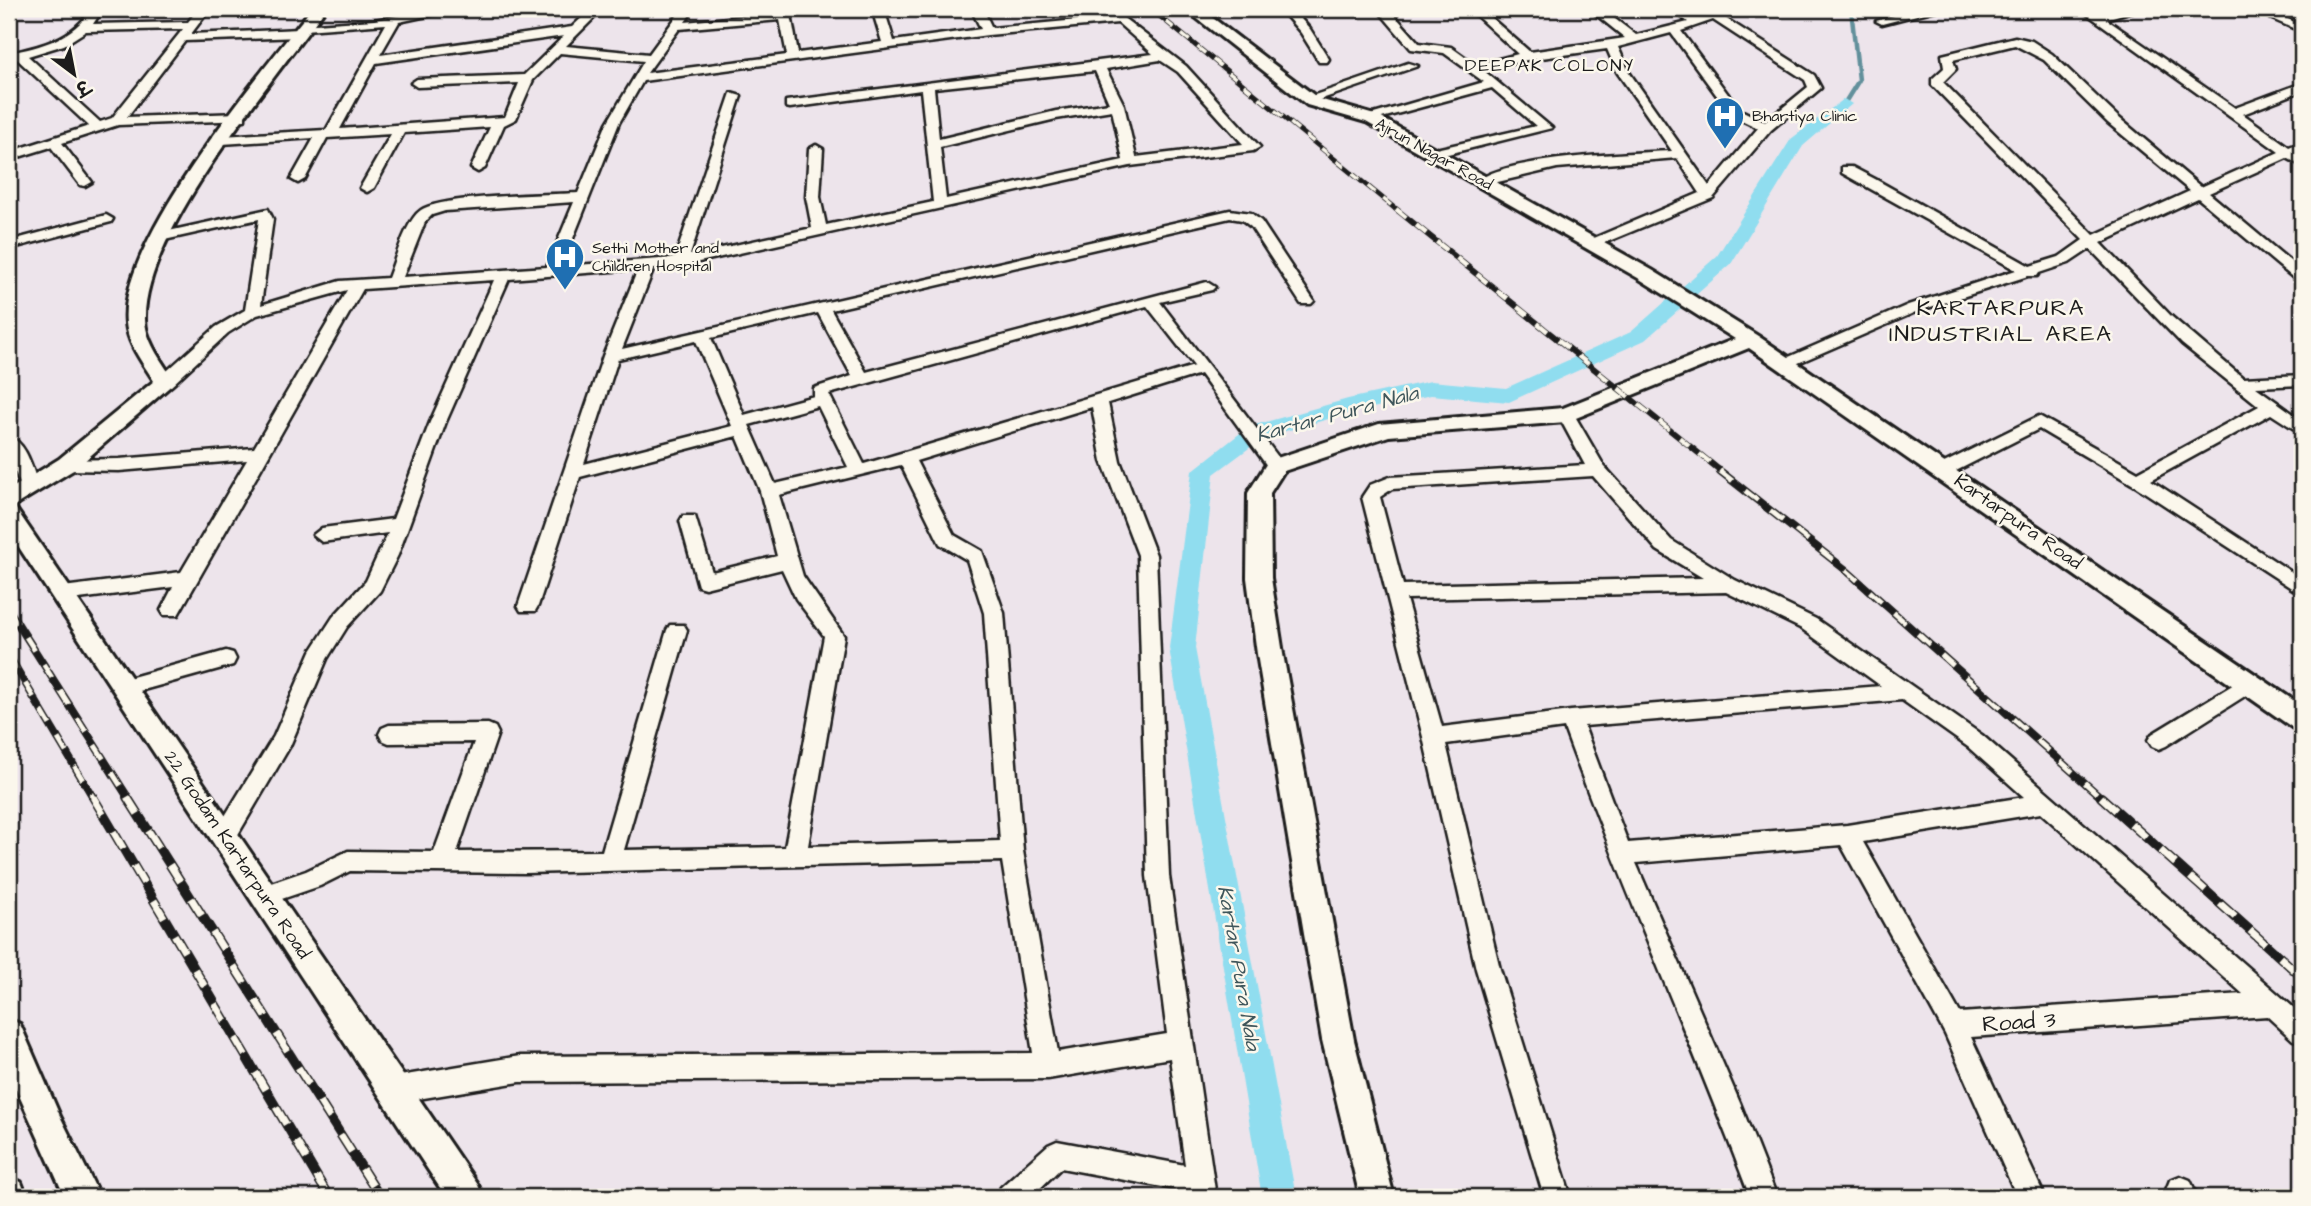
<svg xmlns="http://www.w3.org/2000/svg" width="2311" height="1206" viewBox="0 0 2311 1206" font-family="'Architects Daughter','Playpen Sans Deva',sans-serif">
<rect width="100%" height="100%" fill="#ede4eb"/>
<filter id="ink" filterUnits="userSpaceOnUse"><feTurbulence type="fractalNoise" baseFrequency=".0143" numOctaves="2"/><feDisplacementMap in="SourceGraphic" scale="14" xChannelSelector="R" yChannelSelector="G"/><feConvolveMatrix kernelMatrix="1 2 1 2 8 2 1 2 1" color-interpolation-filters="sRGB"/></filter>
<g filter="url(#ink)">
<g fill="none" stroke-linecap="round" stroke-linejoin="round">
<!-- stream -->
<path stroke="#62909b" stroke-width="4.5" d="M1844,104L1859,80L1851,9"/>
<!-- canal -->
<path fill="#90ddef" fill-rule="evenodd" d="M1844,99L1852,104L1803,146L1731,264L1645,340L1509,402L1431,395L1350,413L1264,437L1214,474L1195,648L1296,1197H1262L1169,648L1192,471L1248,427L1348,399L1431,381L1506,388L1631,332L1717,256L1791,139Z"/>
<!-- minor casing -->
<g stroke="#1c1c1c" stroke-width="5">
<g id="minor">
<path d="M91,9H103L93,24L188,22L198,9H210L191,34L300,29L306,33L300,37L185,41L127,117L240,113L245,114V120L118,125L62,143L92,182L85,186L80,185L51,147L9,160V152L89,126L17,59L9,61V53C41,47 74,38 91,9ZM183,29L112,118L100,122L28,56L64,45L86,31Z"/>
<path d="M436,9H460L399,22L380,55L572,27L591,9H603L566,46L649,54L682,9H694L685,22L779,13L778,9H790L798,53L882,42L872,9H884L894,41L981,29L971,9H983L992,28L1121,16L1186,66L1260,147L1253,151L1130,166L681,266L654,268L622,349L1230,210L1251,213L1261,221L1314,301L1311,304H1301L1251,227L1242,220L1230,218L831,310L866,372L1207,282L1215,287L1212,290L1160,302L1282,462L1285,466L1282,470H1270L1200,374L1108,403L1120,461L1156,555L1169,876L1216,1197H1190L1189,1192L1061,1168L1031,1197H997L1001,1187L1048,1145L1057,1141L1185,1165L1170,1058L1048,1079L520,1082L394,1103L385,1099L381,1090L385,1081L394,1077L520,1056L1033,1053L1002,861L526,873L350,871L320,886L264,905L256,902L252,895L256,888L306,871L348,851L434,852L474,742L389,743L382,740L379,734L382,728L389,725L488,724L495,727L498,733L457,852L602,851L667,630L670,625H684L687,630L624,850L785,847L824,636L796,599L782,569L705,588L698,586L680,521L683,516H695L712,572L777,556L760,491L737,436L580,477L538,606L535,611H521L518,606L603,356L638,269L509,279L446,422L398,555L380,591L347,627L327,659L290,746L233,843L225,846L217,843L214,836L217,829L274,736L311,651L333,617L366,581L388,533L322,542L313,535L322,528L393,519L430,422L494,280L363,289L178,615H164L161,610L173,587L63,601L56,599L53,594L56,589L63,587L181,572L247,460L119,471L67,470L61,468L58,464L61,460L119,459L254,448L347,290L257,315L228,333L171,386H159V378L216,327L245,310L259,219L160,241L155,240V234L268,209L273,219L261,305L340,281L388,278C395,261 406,220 421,210C442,195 547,195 578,193L607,123L644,61L560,53L533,80L516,119L504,125L485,168L478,172L471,168L490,127L404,133L374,188L367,192L360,188L391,134L327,138L305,179L298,183L291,179L314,138L222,144L215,140L222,136L326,130L386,24L305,30L299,27L301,25L374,20ZM780,20L787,55L647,73L679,29ZM1118,23L1153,54L786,101V107L790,108L921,90L933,202L826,225L820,197L823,149L816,145L809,149L806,197L812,228L690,255L741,96L731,93L675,258L562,266L619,123L643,81L988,35ZM564,36L524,75L417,79L411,83L417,87L519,83L505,117L340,129L376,63ZM1160,60L1178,72L1243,144L1136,157L1124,105L1106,69ZM1095,71L1109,103L1056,111L939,139L934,88ZM1112,110L1123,160L946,199L940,147L1056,119ZM574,202L547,267L403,277L425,222L432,215L445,211ZM1147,306L1194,366L864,464L829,394ZM818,313L852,376L814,388V396L744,415L711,338ZM696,341L732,426L584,464L618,359ZM818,406L848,467L775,484L749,425ZM1092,407L1102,461L1138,555L1147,876L1167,1034L1058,1052L1023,851L1004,613L982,551L954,535L916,461ZM901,465L940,544L967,560L984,613L1000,841L808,846L844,636L803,576L779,495Z"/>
<path d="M1280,9H1292L1310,29L1329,59L1327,62H1319L1301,33Z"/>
<path d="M1377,9H1389L1419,43L1451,47L1476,65L1518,54L1469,9H1481L1530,52L1625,38L1589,9H1602L1636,35L1688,22L1671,9H1684L1698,18L1720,9H1735L1722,16L1814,75L1821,88L1771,130L1713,198L1592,248L1587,247V241L1700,193L1677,158L1557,168L1485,185L1478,181C1505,157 1633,153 1672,151L1617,72L1607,49L1527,60L1483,70L1552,128L1432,158L1425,154L1427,151L1536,126L1492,88L1367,122V116L1484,82L1444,53L1411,49ZM1713,20L1805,80L1808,87L1765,122L1739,109L1681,31ZM1671,33L1731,115L1758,128L1709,186L1629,72L1618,47Z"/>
<path d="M1920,9H1940L1882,24L1876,21Z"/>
<path d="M2080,9H2093L2099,13L2139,9L2106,19L2235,108L2302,83V91L2243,114L2289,147L2302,142V151L2298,153L2302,156V166L2287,158L2209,193L2302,271V282L2297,281L2198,198L2101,243L2172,317L2243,378L2302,375V385L2256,387L2302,420V434L2271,414L2151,480L2302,579V595L2132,484L2039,429L1950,474H1938L1935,470L1938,466L2039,416L2138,472L2259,406L2182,344L2090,249L2069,263L2039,273L2037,276H2028L1918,311L1789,367L1783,368L1775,363L1908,305L2016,270L1842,173V167H1852L1875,179L2030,266L2059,257L2083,240L1932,85V79L1944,68L1942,55L2015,37L2032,41L2052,54L2118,117L2201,187L2279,152ZM2015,45L2044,60L2108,123L2190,191L2094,235L1943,82L1956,69L1953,60Z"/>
<path d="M2249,9H2264L2302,25V32Z"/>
<path d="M1408,63L1418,66L1313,102L1303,99Z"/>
<path d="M106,215L113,219L111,222L9,249V241Z"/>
<path d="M1566,409L1572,411L1604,466L1671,540L1735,580L1816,619L1982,735L2302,1015V1043L2293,1040L2267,1016L1971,1037L2045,1197H2017L1945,1034L1841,845L1636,863L1740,1103L1777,1197H1750C1691,1040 1622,887 1564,728L1446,744L1500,969L1571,1197H1544L1476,969L1423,737L1362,497L1370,485L1390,477L1585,465L1558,415ZM1593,476L1657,550L1703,578L1403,585L1380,497L1392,489ZM1726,592L1802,629L1881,686L1571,711L1442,727L1406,599ZM1902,700L1968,747L2024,797L1847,825L1628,843L1584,726ZM2041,813L2243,994L1960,1013L1863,842Z"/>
<path d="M9,437C27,442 33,471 39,487L36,491H24L21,487L9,455Z"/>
<path d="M226,651L233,653L236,659L233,665L125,695L118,693L115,687L118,681L125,679Z"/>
<path d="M2249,675L2256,677L2259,683L2256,689L2166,746L2159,749L2152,746L2148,740L2152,734Z"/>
<path d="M2180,1176L2190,1180L2198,1197H2169L2166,1190L2170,1180Z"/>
</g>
</g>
<!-- tertiary casing -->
<g stroke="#1c1c1c" stroke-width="6">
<g id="tertiary">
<path d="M311,9H325C274,81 142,233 145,320C146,343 164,364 175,382L75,469L14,506L478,1185L483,1197H446L9,532V490L59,459L154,381C143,363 128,345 126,323C117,242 261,74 311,9Z"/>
<path d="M1185,9H1201L1319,99L1378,116L1652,270L1758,336L2302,706V731L2293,728L1749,348L1566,422L1389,436L1284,471L1270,493L1271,578L1283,654L1354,1040L1394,1197H1360L1322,1040L1257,654L1247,578L1248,493L1268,461L1379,424L1563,408L1735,339L1638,278L1366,122L1307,105Z"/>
<path d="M9,1019L20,1024L60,1116L100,1197H65L9,1073Z"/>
<path d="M9,1177L21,1182L27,1197H9Z"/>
</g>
</g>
<!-- minor -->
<use href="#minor" fill="#fbf7ec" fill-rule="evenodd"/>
<!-- tertiary -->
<use href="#tertiary" fill="#fbf7ec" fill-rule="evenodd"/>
<!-- rail-far3 casing -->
<g stroke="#1c1c1c" stroke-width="5">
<path id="rail-far3" d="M1151,9L1398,211"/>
</g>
<!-- rail-far2 casing -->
<g stroke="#1c1c1c" stroke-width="6">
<path id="rail-far2" d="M1396,209L1722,472"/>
</g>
<!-- rail-far1 casing -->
<g stroke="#1c1c1c" stroke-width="8">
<g id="rail-far1">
<path d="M1720,471L1846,570L2103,799"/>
<path d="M9,610L129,799"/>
<path d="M9,656L94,799"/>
</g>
</g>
<!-- rail casing -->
<g stroke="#1c1c1c" stroke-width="10">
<g id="rail">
<path d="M93,797L329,1197"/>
<path d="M127,797L380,1197"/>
<path d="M2101,797L2302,977"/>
</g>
</g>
<!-- rail-far3 -->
<use href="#rail-far3" stroke="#fbf7ec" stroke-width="3.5" stroke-dasharray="10" stroke-linecap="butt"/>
<!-- rail-far2 -->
<use href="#rail-far2" stroke="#fbf7ec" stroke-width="4.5" stroke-dasharray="13" stroke-linecap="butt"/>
<!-- rail-far1 -->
<use href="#rail-far1" stroke="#fbf7ec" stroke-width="5" stroke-dasharray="16" stroke-linecap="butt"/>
<!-- rail -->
<use href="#rail" stroke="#fbf7ec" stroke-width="7" stroke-dasharray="20" stroke-linecap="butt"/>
</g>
</g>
<!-- icons -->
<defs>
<g id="hospital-pin" transform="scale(2.0125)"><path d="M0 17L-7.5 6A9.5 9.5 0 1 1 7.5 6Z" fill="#1f6fb2" stroke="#fbf7ec"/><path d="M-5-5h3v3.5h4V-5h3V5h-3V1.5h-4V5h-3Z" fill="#fff"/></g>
</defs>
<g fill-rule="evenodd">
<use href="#hospital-pin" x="1725" y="116"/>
<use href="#hospital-pin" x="565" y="257"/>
</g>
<g text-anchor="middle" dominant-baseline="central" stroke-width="5" stroke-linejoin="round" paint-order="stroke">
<!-- far-poi labels -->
<g font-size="16" fill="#1c1c1c" stroke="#fbf7ec" text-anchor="start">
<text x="1752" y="116">Bhartiya Clinic</text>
<text x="592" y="248">Sethi Mother and<tspan x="592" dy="18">Children Hospital</tspan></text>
</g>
<!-- far-street labels -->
<g font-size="16" fill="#1c1c1c" stroke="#fbf7ec">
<text transform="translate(1434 154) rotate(29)">Ajrun Nagar Road</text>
</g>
<!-- far-neighbourhood labels -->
<g font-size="18" letter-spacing="2" fill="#1c1c1c" stroke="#fbf7ec">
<text x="1550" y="65">DEEPAK COLONY</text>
</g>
<!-- street labels -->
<g font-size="19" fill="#1c1c1c" stroke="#fbf7ec">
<text transform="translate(2018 522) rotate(35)">Kartarpura Road</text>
<text transform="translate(237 855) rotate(56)">22 Godam Kartarpura Road</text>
</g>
<!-- water labels -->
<g font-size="21" font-style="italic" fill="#3f565b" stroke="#fbf7ec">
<text transform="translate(1337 414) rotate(-15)">Kartar Pura Nala</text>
<text transform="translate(1239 968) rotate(80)">Kartar Pura Nala</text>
</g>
<!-- quarter labels -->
<g font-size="23" letter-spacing="2" fill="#1c1c1c" stroke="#fbf7ec">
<text x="2001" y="308">KARTARPURA<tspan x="2001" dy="26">INDUSTRIAL AREA</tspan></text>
</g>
<!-- near-street labels -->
<g font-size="23" fill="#1c1c1c" stroke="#fbf7ec">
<text transform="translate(2019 1022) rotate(-4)">Road 3</text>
</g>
</g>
<!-- margin -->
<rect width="2311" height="1206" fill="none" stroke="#fbf7ec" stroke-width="35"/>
<rect x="18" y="18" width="2276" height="1171" fill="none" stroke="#1c1c1c" stroke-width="2.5" filter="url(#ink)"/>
<!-- north arrow -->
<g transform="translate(74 74) rotate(148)" stroke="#fbf7ec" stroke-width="5" paint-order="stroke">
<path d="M0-5L12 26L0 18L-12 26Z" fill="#1c1c1c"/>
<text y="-10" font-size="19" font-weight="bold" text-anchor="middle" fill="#1c1c1c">उ</text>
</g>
</svg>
